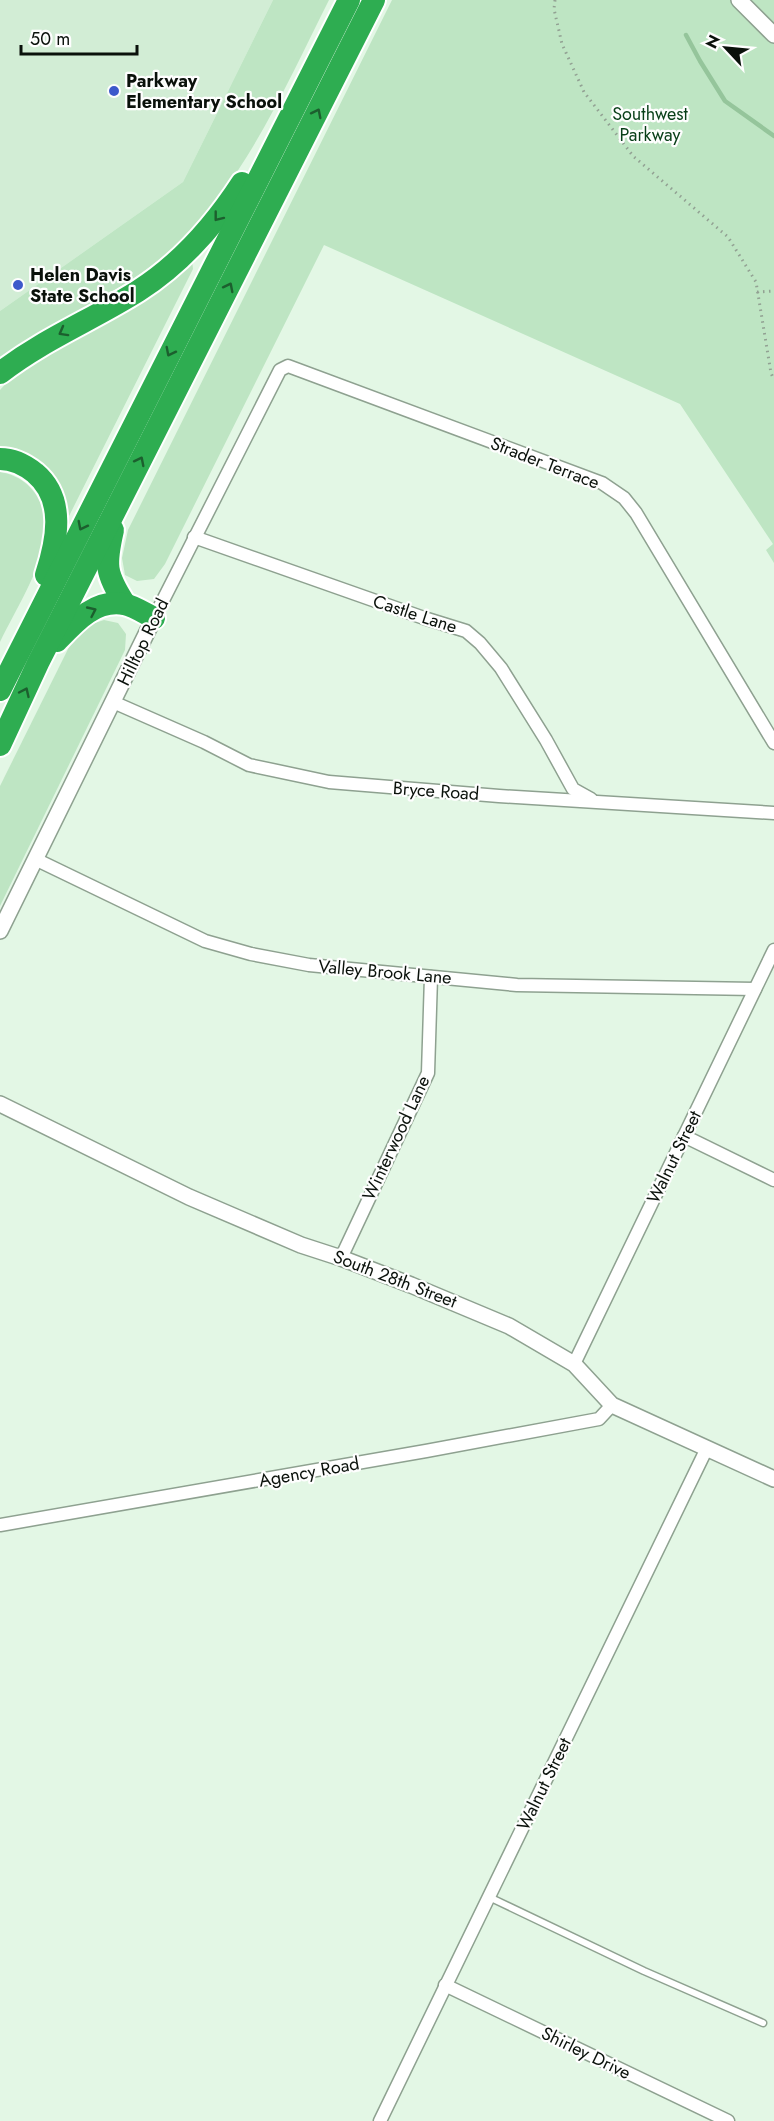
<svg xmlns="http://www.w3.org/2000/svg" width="774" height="2121" viewBox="0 0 774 2121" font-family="Jost,sans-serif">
<rect width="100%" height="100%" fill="#e3f7e5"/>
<!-- built -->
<path fill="#d2edd5" d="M0,0H273L183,182L0,311Z"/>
<!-- green -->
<g fill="#bee5c3">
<path d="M273,0H329C280,97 233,211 140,274C95,305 44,326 0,359V311L183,182Z"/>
<path d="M392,0H774V563L766,550L773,544L680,404L324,245L165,564L154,579L137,581L125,575L122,558L128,530Z"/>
<path d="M192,260L193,269L67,520L31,458L3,447H0V390L23,365Z"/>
<path d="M0,472C25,476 41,494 45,518C46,524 48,531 47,536C39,573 16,609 0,642Z"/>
<path d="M104,620L118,623L126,634L125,650L0,906V786L71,643L86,626Z"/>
</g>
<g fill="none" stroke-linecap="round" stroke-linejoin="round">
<!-- stream -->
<path stroke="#95c59b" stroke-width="4.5" d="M686,35L700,61L725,101L774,136"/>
<!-- service casing -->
<g stroke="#8ea190" stroke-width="9">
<path id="service" d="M489,1897L644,1971L763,2023"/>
</g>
<!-- minor casing -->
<g stroke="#8ea190" stroke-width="15">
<g id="minor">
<path d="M194,537L424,618L466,631L480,643L501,668L546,740L573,789L591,799"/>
<path d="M154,618L280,370L288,366L602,483L624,498L636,513L774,743"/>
<path d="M113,702L204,742L249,765L329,782L499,796L774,813"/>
<path d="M35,859L205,941L251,954L309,965L517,985L755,989"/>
<path d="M684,1136L774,1180"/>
<path d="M341,1258L428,1073L431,977"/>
<path d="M574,1364L774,950"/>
<path d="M0,1525L426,1451L599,1419L612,1405"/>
<path d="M445,1985L728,2121"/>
<path d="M380,2121L707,1448"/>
</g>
</g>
<!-- tertiary casing -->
<g stroke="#8ea190" stroke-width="18">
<g id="tertiary">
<path d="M739,0L774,35"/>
<path d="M0,931L154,618"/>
<path d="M0,1104L189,1197L301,1245L341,1258L411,1285L509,1326L574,1364L612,1405L774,1479"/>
</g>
</g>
<!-- motorway casing -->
<g stroke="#fff" stroke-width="26">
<g id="motorway">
<path d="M0,373C44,339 92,320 138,291C182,263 214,226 242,183"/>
<path d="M0,459C13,459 25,465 35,473C66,499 57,541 46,575"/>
<path d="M113,530C105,565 105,573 125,604"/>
<path d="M57,641C75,622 95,599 124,604C134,606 146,614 154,618"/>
<path d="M0,690L349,0"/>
<path d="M0,745L38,663L374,0"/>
</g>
</g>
<!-- path -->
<g stroke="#92a193" stroke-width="3" stroke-dasharray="1.5 4.5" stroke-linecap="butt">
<path d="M555,0L554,9L562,44L584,92L633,156L728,237L756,282L771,373L774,380"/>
<path d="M757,292L774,291"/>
</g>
<!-- service -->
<use href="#service" stroke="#fff" stroke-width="6"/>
<!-- minor -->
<use href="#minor" stroke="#fff" stroke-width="12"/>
<!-- tertiary -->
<use href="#tertiary" stroke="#fff" stroke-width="15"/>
<!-- motorway -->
<use href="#motorway" stroke="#2ead51" stroke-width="22"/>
</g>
<!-- one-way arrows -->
<defs><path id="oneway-chevron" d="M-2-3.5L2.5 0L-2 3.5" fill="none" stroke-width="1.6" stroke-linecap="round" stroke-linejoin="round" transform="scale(1.5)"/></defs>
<g stroke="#1c5f2e">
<use href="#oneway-chevron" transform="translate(317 113) rotate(-63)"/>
<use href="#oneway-chevron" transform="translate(218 217) rotate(128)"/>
<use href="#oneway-chevron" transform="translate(229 287) rotate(-63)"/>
<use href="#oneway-chevron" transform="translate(63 332) rotate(151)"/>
<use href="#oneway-chevron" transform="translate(170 352) rotate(117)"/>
<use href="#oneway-chevron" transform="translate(140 461) rotate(-63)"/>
<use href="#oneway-chevron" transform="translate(82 526) rotate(117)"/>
<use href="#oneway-chevron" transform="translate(92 611) rotate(-25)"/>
<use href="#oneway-chevron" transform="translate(25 692) rotate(-65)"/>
</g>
<!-- markers -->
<g fill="#3d59cb" stroke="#fefefe" stroke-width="2">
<circle cx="114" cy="91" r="6"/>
<circle cx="18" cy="285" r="6"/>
</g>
<g text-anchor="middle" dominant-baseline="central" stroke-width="4.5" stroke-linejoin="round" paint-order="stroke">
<!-- poi labels -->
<g font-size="18" font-weight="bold" fill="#0a110b" stroke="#fefefe" text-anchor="start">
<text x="126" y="81">Parkway<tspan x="126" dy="21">Elementary School</tspan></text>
<text x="30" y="275">Helen Davis<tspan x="30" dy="21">State School</tspan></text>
</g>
<!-- park labels -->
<g font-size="18" fill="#083f18" stroke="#fefefe">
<text x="650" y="114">Southwest<tspan x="650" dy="21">Parkway</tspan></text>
</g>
<!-- street labels -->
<g font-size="18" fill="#0a110b" stroke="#fefefe">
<text transform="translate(545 463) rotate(21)">Strader Terrace</text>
<text transform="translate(415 614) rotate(18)">Castle Lane</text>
<text transform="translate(143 642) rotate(-64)">Hilltop Road</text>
<text transform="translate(436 791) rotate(4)">Bryce Road</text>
<text transform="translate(385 972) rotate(5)">Valley Brook Lane</text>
<text transform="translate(396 1138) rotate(-65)">Winterwood Lane</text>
<text transform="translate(674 1157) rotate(-64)">Walnut Street</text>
<text transform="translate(395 1279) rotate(21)">South 28th Street</text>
<text transform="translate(309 1472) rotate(-10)">Agency Road</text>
<text transform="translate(544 1784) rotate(-64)">Walnut Street</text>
<text transform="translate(586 2053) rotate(26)">Shirley Drive</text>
</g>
</g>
<!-- north arrow -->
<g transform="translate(726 48) rotate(296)" stroke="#fefefe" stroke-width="4.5" paint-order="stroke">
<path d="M0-4.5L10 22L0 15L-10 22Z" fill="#0a110b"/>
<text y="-9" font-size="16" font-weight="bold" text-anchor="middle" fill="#0a110b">N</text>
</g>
<!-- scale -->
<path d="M21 45v9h116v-9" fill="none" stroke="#0a110b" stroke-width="3"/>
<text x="30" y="45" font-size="18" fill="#0a110b" stroke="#fefefe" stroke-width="4.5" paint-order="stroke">50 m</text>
</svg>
